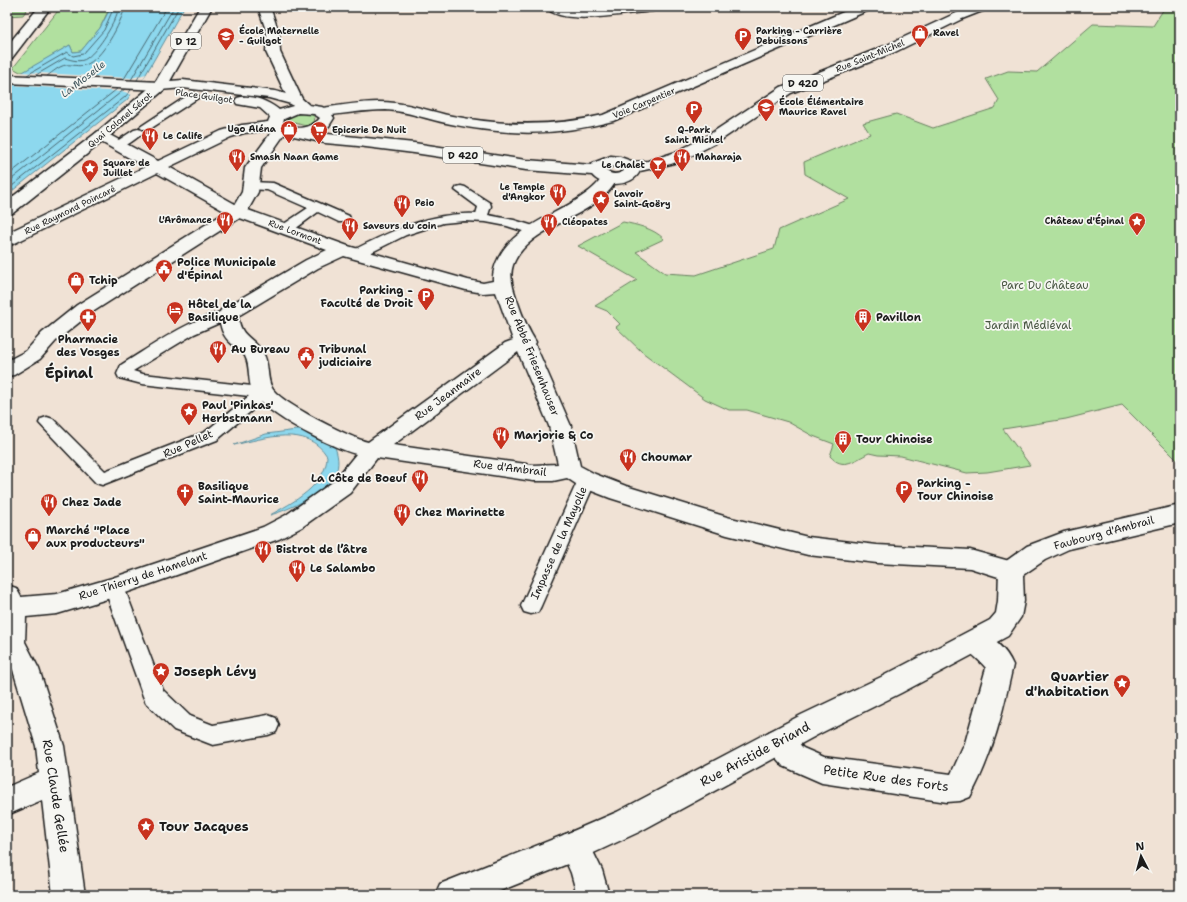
<svg xmlns="http://www.w3.org/2000/svg" width="1187" height="902" viewBox="0 0 1187 902" font-family="'Shantell Sans',sans-serif">
<rect width="100%" height="100%" fill="#f0e2d5"/>
<filter id="ink" filterUnits="userSpaceOnUse"><feTurbulence type="fractalNoise" baseFrequency=".025" numOctaves="2"/><feDisplacementMap in="SourceGraphic" scale="8" xChannelSelector="R" yChannelSelector="G"/><feConvolveMatrix kernelMatrix="1 2 1 2 8 2 1 2 1" color-interpolation-filters="sRGB"/></filter>
<g filter="url(#ink)">
<!-- green -->
<g fill="#b1e09f" stroke="#667e5e">
<path d="M7,7H29L23,15L7,16Z"/>
<path d="M61,7H110L100,28L81,51L73,52L70,45L24,72H20L13,68Z"/>
<path d="M1165,7H1180V463L1122,405L1066,419L1003,429L1030,465L987,472L967,473L901,456L878,455L869,453C855,460 843,471 830,456L834,444L813,436L788,422L747,410H729L705,399L642,352L616,327L620,324L607,311L595,306L637,280L578,246L623,222C637,225 653,228 664,239L636,252L665,273L696,275L774,249L779,230L849,199L805,174L804,162L870,134L863,123L896,114L933,128L995,108L999,100L986,79L1008,71L1037,72L1093,24L1153,26Z"/>
<path d="M301,112L311,114L315,117L314,122L306,126L287,121V117L291,114Z"/>
</g>
<!-- water -->
<g fill="#8dd8ee" stroke="#608d9a">
<path d="M111,7H184L146,74L127,100L7,195V81L70,45L73,52L81,51L100,28Z"/>
<path d="M297,430L309,431L334,445C338,454 340,465 335,475C325,493 289,510 270,515C292,503 327,485 327,456C307,424 265,438 234,445L266,434Z"/>
</g>
<!-- pier -->
<path fill="#f0e2d5" d="M20,72L132,78L146,74L132,95L125,92L7,85V79Z"/>
<g fill="none" stroke-linecap="round" stroke-linejoin="round">
<!-- shore -->
<g stroke="#496770" stroke-width="1">
<path d="M27,75L67,52L73,56L83,54L104,30L114,7"/>
<path d="M36,75L65,58C71,60 81,63 87,58C99,49 116,22 119,7"/>
<path d="M47,76C53,72 59,66 66,65C72,64 78,67 85,65C102,60 121,23 125,7"/>
<path d="M124,79L167,7"/>
<path d="M131,80L174,7"/>
<path d="M137,80L179,7"/>
<path d="M7,176L117,89"/>
<path d="M7,183L125,89"/>
<path d="M7,190L125,97L131,90"/>
</g>
<!-- pedestrian casing -->
<g stroke="#1c1c1c" stroke-width="3">
<g id="pedestrian">
<path d="M194,93L199,96L198,98L150,129H142L140,127L190,94Z"/>
<path d="M138,129L142,130L144,132L142,134C134,140 123,150 113,147L111,145L134,130Z"/>
<path d="M252,182L273,183L349,216L350,219L349,222H339L318,212L291,232H281L279,229L281,226L308,208L267,190L248,189L246,186L248,183Z"/>
<path d="M461,186L465,187L490,203L491,206L488,215L514,220L540,228L542,231L540,234L535,235L507,226L486,222L464,221L443,223L406,235L362,257H352L350,254L352,251C391,231 431,212 476,214L478,207L455,190L457,187Z"/>
<path d="M228,310L233,311L235,314L233,317L194,334L133,371L143,374L269,388L271,392L269,396L217,440L102,485L96,483L39,423L41,419L47,417L53,419L105,471L205,432L249,396L142,384L119,378L117,374L121,365C155,344 189,319 228,310Z"/>
<path d="M587,474L593,476L596,480L541,606L538,612L531,614L524,612L521,606L578,480L581,476Z"/>
<path d="M114,579L121,582L124,587L163,690L190,716L213,725L268,715L276,718L279,725L276,732L268,735L213,745L174,730L146,703L143,696L104,587L107,582Z"/>
</g>
</g>
<!-- minor casing -->
<g stroke="#1c1c1c" stroke-width="3">
<g id="minor">
<path d="M39,7H51L12,58L7,59V46Z"/>
<path d="M258,7H270L279,33L280,52L303,101L301,104L296,105L291,104L289,101L266,52L267,33Z"/>
<path d="M546,7H562L571,10L584,11L621,7H658L656,10L652,11C630,13 560,27 546,7Z"/>
<path d="M855,7H871L869,10L613,121C554,136 511,136 451,124C429,120 407,111 386,110C365,110 343,114 322,116L317,115L315,112L317,109L322,108C346,105 371,100 395,103C414,105 433,112 452,116C503,126 552,127 603,115Z"/>
<path d="M276,121L281,122L288,129L261,168L258,192L248,210L348,246L468,280L483,283L493,281C492,265 502,249 514,238C534,220 562,211 584,195C588,192 591,190 594,187C602,180 603,172 616,175L618,178C615,183 611,189 607,193C583,219 526,229 513,265C509,277 513,289 517,300C522,315 528,330 536,342L535,344L571,426L580,466L595,474L626,486L727,517L808,537L877,545L970,550L1020,564L1023,571L1020,578L1011,581L970,568L877,563L808,555L727,535L610,498L579,486L567,478L553,481H533L377,458L350,493L302,527L279,539L114,597L57,614L26,617L25,642L39,669L64,746L85,895H53L42,800L7,815V787L39,773L36,746L13,670L7,658V585L16,588L21,597L57,594L112,578L263,527L286,515L334,481L356,454C331,447 266,415 253,392C247,381 251,367 245,356C242,351 236,347 232,344C222,336 220,326 219,314L221,310L306,260L327,250L240,218L91,313L56,341L40,359L14,375L7,376V361L26,351L42,333L77,305L226,212L157,173L13,244L7,245V233L145,167L96,139L94,136L96,133L101,132L106,133L158,161L221,131L242,125ZM273,130L245,168L242,192L235,204L169,167L231,137L244,133ZM344,256L466,290L483,293L496,292L513,340L505,343L368,442C351,438 280,403 272,388C266,378 270,364 263,353C252,335 241,339 238,316L318,268ZM518,352L549,426L558,464L533,465L393,445Z"/>
<path d="M976,631C993,637 1006,649 1013,665C1003,711 993,755 970,797L960,801L947,802L822,783L783,766L769,750L765,741L769,732L779,728L789,732L803,748L824,757L951,774L965,743L986,668C978,658 968,653 963,642L967,634Z"/>
<path d="M574,831L585,835L602,870L609,895H577L571,873L559,846L563,835Z"/>
</g>
</g>
<!-- tertiary casing -->
<g stroke="#1c1c1c" stroke-width="3">
<path id="tertiary" d="M160,82L165,83L167,86L165,89L106,139L13,213L7,214V201L96,133L155,83Z"/>
</g>
<!-- secondary casing -->
<g stroke="#1c1c1c" stroke-width="3">
<g id="secondary">
<path d="M7,75L160,82L165,83L167,86L165,89L160,90L7,83Z"/>
<path d="M1180,505V523L1069,549L1045,560L1023,575L1024,601L1021,617L1008,636L901,693L821,733L639,832L585,857L490,895H435L440,884L566,834L617,812L801,715L881,677L990,620L996,613L998,601L999,571L1002,564L1027,546L1064,532Z"/>
</g>
</g>
<!-- primary casing -->
<g stroke="#1c1c1c" stroke-width="3">
<path id="primary" d="M200,7H212L170,81L183,80L275,91L301,98L309,105L322,107L330,112L334,118L329,126L318,133L414,143L526,160L592,165L593,163L611,156L620,157L634,162L648,161L676,152L707,136L781,87L885,46L965,9L969,7H987L985,10L962,19L895,52L791,93L718,142L687,158L671,164L640,171C633,187 602,188 592,175L526,170L414,153L358,146L325,143L276,132L271,128L268,122L270,117L260,108L237,104L235,101L237,98C251,94 268,101 279,110L293,106L291,104L269,98L183,88L160,90L155,89L153,86ZM298,113L314,114L320,118C312,129 294,131 283,123L284,119ZM613,166L621,167L624,171C617,175 611,175 605,170Z"/>
</g>
<!-- pedestrian -->
<use href="#pedestrian" fill="#f6f6f2" fill-rule="evenodd"/>
<!-- minor -->
<use href="#minor" fill="#f6f6f2" fill-rule="evenodd"/>
<!-- tertiary -->
<use href="#tertiary" fill="#f6f6f2" fill-rule="evenodd"/>
<!-- secondary -->
<use href="#secondary" fill="#f6f6f2" fill-rule="evenodd"/>
<!-- primary -->
<use href="#primary" fill="#f6f6f2" fill-rule="evenodd"/>
</g>
</g>
<!-- icons -->
<defs>
<g id="shop-pin" transform="scale(0.9)"><path d="M0 17L-7.5 6A9.5 9.5 0 1 1 7.5 6Z" fill="#c8321e" stroke="#f6f6f2"/><path d="M-5-2.5h2.3a2.7 3.5 0 0 1 5.4 0H5L5.5 6h-11ZM-1.5-2.5h3a1.5 2.3 0 0 0-3 0Z" fill="#fff"/></g>
<g id="school-pin" transform="scale(0.9)"><path d="M0 17L-7.5 6A9.5 9.5 0 1 1 7.5 6Z" fill="#c8321e" stroke="#f6f6f2"/><path d="M0-5L7-2L0 1L-7-2ZM-4 1L0 2.5L4 1V4Q0 6-4 4Z" fill="#fff"/></g>
<g id="parking-pin" transform="scale(0.9)"><path d="M0 17L-7.5 6A9.5 9.5 0 1 1 7.5 6Z" fill="#c8321e" stroke="#f6f6f2"/><path d="M-3.5-5.5H1a3.5 3.5 0 0 1 0 7H-1V5.5H-3.5ZM-1-3.4V-.6H.8a1.4 1.4 0 0 0 0-2.8Z" fill="#fff"/></g>
<g id="supermarket-pin" transform="scale(0.9)"><path d="M0 17L-7.5 6A9.5 9.5 0 1 1 7.5 6Z" fill="#c8321e" stroke="#f6f6f2"/><path d="M-6-5.5h2.5l.6 2H6L4.5 2H-2.5L-4.4-4H-6ZM-1.5 3.2a1.3 1.3 0 1 0 .1 0ZM3 3.2a1.3 1.3 0 1 0 .1 0Z" fill="#fff"/></g>
<g id="restaurant-pin" transform="scale(0.9)"><path d="M0 17L-7.5 6A9.5 9.5 0 1 1 7.5 6Z" fill="#c8321e" stroke="#f6f6f2"/><path d="M-5-6h1v4h1v-4h1v4h1v-4h1v5L-1.5 .5V6h-2V.5L-5-1ZM5-6V6H3V1.5H1.5Q1.5-4 5-6Z" fill="#fff"/></g>
<g id="bar-pin" transform="scale(0.9)"><path d="M0 17L-7.5 6A9.5 9.5 0 1 1 7.5 6Z" fill="#c8321e" stroke="#f6f6f2"/><path d="M-6-5H6L.8 .8V4.5H3.5V6h-7V4.5H-.8V.8Z" fill="#fff"/></g>
<g id="sight-pin" transform="scale(0.9)"><path d="M0 17L-7.5 6A9.5 9.5 0 1 1 7.5 6Z" fill="#c8321e" stroke="#f6f6f2"/><path d="M0-6L1.8-2.2L6-1.7L2.9 1.2L3.7 5.4L0 3.3L-3.7 5.4L-2.9 1.2L-6-1.7L-1.8-2.2Z" fill="#fff"/></g>
<g id="civic-pin" transform="scale(0.9)"><path d="M0 17L-7.5 6A9.5 9.5 0 1 1 7.5 6Z" fill="#c8321e" stroke="#f6f6f2"/><path d="M-.6-6.5H3V-4.5H.6V-3L4-1V1h2V6H-6V1h2V-1L-.6-3ZM-1.2 2.5V6h2.4V2.5Z" fill="#fff"/></g>
<g id="hotel-pin" transform="scale(0.9)"><path d="M0 17L-7.5 6A9.5 9.5 0 1 1 7.5 6Z" fill="#c8321e" stroke="#f6f6f2"/><path d="M-6-4.5h1.5V1H6V5H4.5V3h-9V5H-6ZM-4 0a1.8 1.8 0 1 1 3.6 0ZM.5 0V-2.5h3Q6-2.5 6 0Z" fill="#fff"/></g>
<g id="pharmacy-pin" transform="scale(0.9)"><path d="M0 17L-7.5 6A9.5 9.5 0 1 1 7.5 6Z" fill="#c8321e" stroke="#f6f6f2"/><path d="M-2-6h4v4h4v4h-4v4h-4v-4h-4v-4h4Z" fill="#fff"/></g>
<g id="building-pin" transform="scale(0.9)"><path d="M0 17L-7.5 6A9.5 9.5 0 1 1 7.5 6Z" fill="#c8321e" stroke="#f6f6f2"/><path d="M-4-6H4V6H1V3H-1V6H-4ZM-2.5-4.3h1.7v1.8h-1.7ZM.8-4.3h1.7v1.8H.8ZM-2.5-1h1.7V.8h-1.7ZM.8-1h1.7V.8H.8Z" fill="#fff"/></g>
<g id="church-pin" transform="scale(0.9)"><path d="M0 17L-7.5 6A9.5 9.5 0 1 1 7.5 6Z" fill="#c8321e" stroke="#f6f6f2"/><path d="M-1.2-6h2.4v3.5h3.3v2.4h-3.3V6h-2.4V-.1h-3.3v-2.4h3.3Z" fill="#fff"/></g>
</defs>
<g fill-rule="evenodd">
<use href="#shop-pin" x="920" y="33"/>
<use href="#school-pin" x="226" y="36"/>
<use href="#parking-pin" x="743" y="36"/>
<use href="#school-pin" x="766" y="107"/>
<use href="#parking-pin" x="694" y="109"/>
<use href="#shop-pin" x="289" y="129"/>
<use href="#supermarket-pin" x="319" y="130"/>
<use href="#restaurant-pin" x="150" y="136"/>
<use href="#restaurant-pin" x="237" y="157"/>
<use href="#restaurant-pin" x="682" y="157"/>
<use href="#bar-pin" x="658" y="165"/>
<use href="#sight-pin" x="90" y="168"/>
<use href="#restaurant-pin" x="558" y="192"/>
<use href="#sight-pin" x="601" y="199"/>
<use href="#restaurant-pin" x="402" y="203"/>
<use href="#restaurant-pin" x="225" y="220"/>
<use href="#sight-pin" x="1137" y="221"/>
<use href="#restaurant-pin" x="549" y="222"/>
<use href="#restaurant-pin" x="350" y="226"/>
<use href="#civic-pin" x="164" y="268"/>
<use href="#shop-pin" x="76" y="280"/>
<use href="#parking-pin" x="426" y="296"/>
<use href="#hotel-pin" x="175" y="310"/>
<use href="#pharmacy-pin" x="88" y="317"/>
<use href="#building-pin" x="863" y="317"/>
<use href="#restaurant-pin" x="218" y="349"/>
<use href="#civic-pin" x="306" y="355"/>
<use href="#sight-pin" x="189" y="411"/>
<use href="#restaurant-pin" x="501" y="435"/>
<use href="#building-pin" x="843" y="439"/>
<use href="#restaurant-pin" x="628" y="457"/>
<use href="#restaurant-pin" x="420" y="478"/>
<use href="#parking-pin" x="904" y="489"/>
<use href="#church-pin" x="185" y="492"/>
<use href="#restaurant-pin" x="49" y="502"/>
<use href="#restaurant-pin" x="402" y="512"/>
<use href="#shop-pin" x="33" y="536"/>
<use href="#restaurant-pin" x="263" y="549"/>
<use href="#restaurant-pin" x="297" y="568"/>
<use href="#sight-pin" x="161" y="671"/>
<use href="#sight-pin" x="1122" y="683"/>
<use href="#sight-pin" x="146" y="826"/>
</g>
<g text-anchor="middle" dominant-baseline="central" stroke-width="3.5" stroke-linejoin="round" paint-order="stroke">
<!-- far-poi labels -->
<g font-size="9" font-weight="bold" fill="#1c1c1c" stroke="#f6f6f2" text-anchor="start">
<text x="239" y="31">École Maternelle<tspan x="239" dy="10">- Guilgot</tspan></text>
<text x="756" y="31">Parking - Carrière<tspan x="756" dy="10">Debuissons</tspan></text>
<text x="933" y="33">Ravel</text>
<text x="779" y="102">École Élémentaire<tspan x="779" dy="10">Maurice Ravel</tspan></text>
<text x="276" y="129" text-anchor="end">Ugo Aléna</text>
<text x="332" y="130">Epicerie De Nuit</text>
<text x="694" y="130" text-anchor="middle">Q-Park<tspan x="694" dy="10">Saint Michel</tspan></text>
<text x="163" y="136">Le Calife</text>
<text x="250" y="157">Smash Naan Game</text>
<text x="695" y="157">Maharaja</text>
<text x="103" y="163">Square de<tspan x="103" dy="10">Juillet</tspan></text>
<text x="645" y="165" text-anchor="end">Le Chalet</text>
<text x="545" y="187" text-anchor="end">Le Temple<tspan x="545" dy="10">d'Angkor</tspan></text>
<text x="614" y="194">Lavoir<tspan x="614" dy="10">Saint-Goëry</tspan></text>
<text x="415" y="203">Peio</text>
<text x="212" y="220" text-anchor="end">L'Arômance</text>
<text x="1124" y="221" text-anchor="end">Château d'Épinal</text>
<text x="562" y="222">Cléopates</text>
<text x="363" y="226">Saveurs du coin</text>
</g>
<!-- far-street labels -->
<g font-size="9" fill="#1c1c1c" stroke="#f6f6f2">
<text transform="translate(870 56) rotate(-22)">Rue Saint-Michel</text>
<text transform="translate(204 96) rotate(8)">Place Guilgot</text>
<text transform="translate(644 103) rotate(-23)">Voie Carpentier</text>
<text transform="translate(120 120) rotate(-40)">Quai Colonel Sérot</text>
<text transform="translate(70 210) rotate(-26)">Rue Raymond Poincaré</text>
<text transform="translate(295 232) rotate(20)">Rue Lormont</text>
</g>
<!-- shield labels -->
<g fill="#f6f6f2" stroke="#5d5d5c" stroke-width="1">
<rect x="171" y="33" width="30" height="16" rx="3"/>
<rect x="783" y="75" width="40" height="16" rx="3"/>
<rect x="443" y="147" width="40" height="16" rx="3"/>
</g>
<g font-size="10" font-weight="bold" fill="#1c1c1c">
<text x="186" y="41">D 12</text>
<text x="803" y="83">D 420</text>
<text x="463" y="155">D 420</text>
</g>
<!-- far-water labels -->
<g font-size="10" font-style="italic" fill="#3e545b" stroke="#f6f6f2">
<text transform="translate(83 79) rotate(-38)">La Moselle</text>
</g>
<!-- poi labels -->
<g font-size="11" font-weight="bold" fill="#1c1c1c" stroke="#f6f6f2" text-anchor="start">
<text x="177" y="262">Police Municipale<tspan x="177" dy="13">d'Épinal</tspan></text>
<text x="89" y="280">Tchip</text>
<text x="413" y="290" text-anchor="end">Parking -<tspan x="413" dy="13">Faculté de Droit</tspan></text>
<text x="188" y="304">Hôtel de la<tspan x="188" dy="13">Basilique</tspan></text>
<text x="876" y="317">Pavillon</text>
<text x="88" y="339" text-anchor="middle">Pharmacie<tspan x="88" dy="13">des Vosges</tspan></text>
<text x="231" y="349">Au Bureau</text>
<text x="319" y="349">Tribunal<tspan x="319" dy="13">judiciaire</tspan></text>
<text x="202" y="405">Paul 'Pinkas'<tspan x="202" dy="13">Herbstmann</tspan></text>
<text x="514" y="435">Marjorie &amp; Co</text>
<text x="856" y="439">Tour Chinoise</text>
<text x="641" y="457">Choumar</text>
<text x="407" y="478" text-anchor="end">La Côte de Boeuf</text>
<text x="917" y="483">Parking -<tspan x="917" dy="13">Tour Chinoise</tspan></text>
<text x="198" y="486">Basilique<tspan x="198" dy="13">Saint-Maurice</tspan></text>
<text x="62" y="502">Chez Jade</text>
<text x="415" y="512">Chez Marinette</text>
<text x="46" y="530">Marché "Place<tspan x="46" dy="13">aux producteurs"</tspan></text>
<text x="276" y="549">Bistrot de l’âtre</text>
<text x="310" y="568">Le Salambo</text>
</g>
<!-- park labels -->
<g font-size="11" fill="#495743" stroke="#f6f6f2">
<text x="1045" y="285">Parc Du Château</text>
<text x="1028" y="325">Jardin Médiéval</text>
</g>
<!-- street labels -->
<g font-size="11" fill="#1c1c1c" stroke="#f6f6f2">
<text transform="translate(532 356) rotate(68)">Rue Abbé Friesenhauser</text>
<text transform="translate(448 394) rotate(-37)">Rue Jeanmaire</text>
<text transform="translate(188 444) rotate(-24)">Rue Pellet</text>
<text transform="translate(510 468) rotate(7)">Rue d'Ambrail</text>
<text transform="translate(1104 533) rotate(-15)">Faubourg d'Ambrail</text>
<text transform="translate(559 543) rotate(-66)">Impasse de la Mayolle</text>
<text transform="translate(143 576) rotate(-18)">Rue Thierry de Hamelant</text>
</g>
<!-- near-poi labels -->
<g font-size="13" font-weight="bold" fill="#1c1c1c" stroke="#f6f6f2" text-anchor="start">
<text x="174" y="671">Joseph Lévy</text>
<text x="1109" y="676" text-anchor="end">Quartier<tspan x="1109" dy="15">d'habitation</tspan></text>
<text x="159" y="826">Tour Jacques</text>
</g>
<!-- near-street labels -->
<g font-size="13" fill="#1c1c1c" stroke="#f6f6f2">
<text transform="translate(755 754) rotate(-28)">Rue Aristide Briand</text>
<text transform="translate(886 778) rotate(8)">Petite Rue des Forts</text>
<text transform="translate(56 796) rotate(81)">Rue Claude Gellée</text>
</g>
<!-- district labels -->
<g font-size="15" font-weight="bold" fill="#1c1c1c" stroke="#f6f6f2">
<text x="69" y="373">Épinal</text>
</g>
</g>
<!-- margin -->
<rect width="1187" height="902" fill="none" stroke="#f6f6f2" stroke-width="24"/>
<rect x="12" y="12" width="1163" height="878" fill="none" stroke="#1c1c1c" stroke-width="1.5" filter="url(#ink)"/>
<!-- north arrow -->
<g transform="translate(1141 856) rotate(354)" stroke="#f6f6f2" stroke-width="3" paint-order="stroke">
<path d="M0-3L7 15L0 10L-7 15Z" fill="#1c1c1c"/>
<text y="-6" font-size="11" font-weight="bold" text-anchor="middle" fill="#1c1c1c">N</text>
</g>
</svg>
